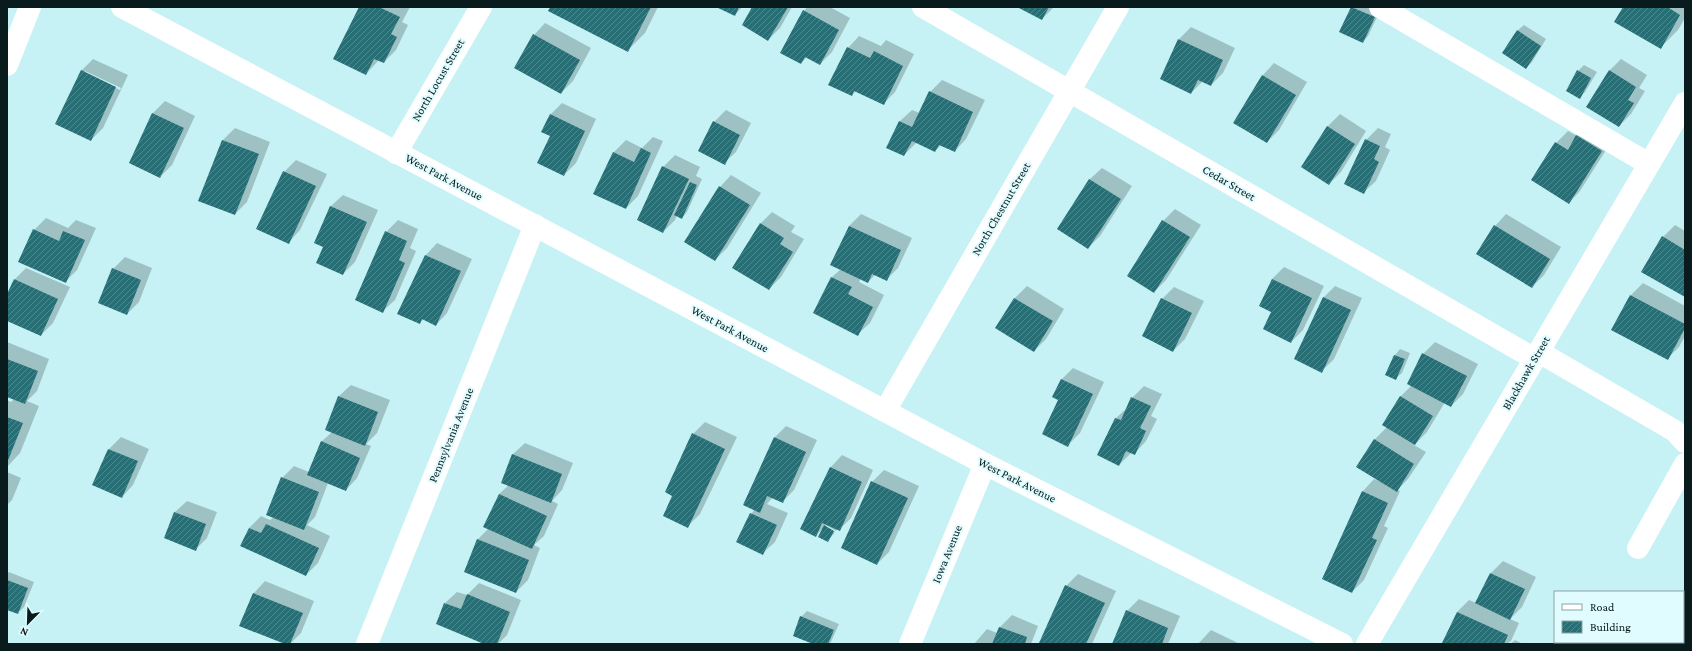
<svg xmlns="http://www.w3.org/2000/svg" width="1692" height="651" viewBox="0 0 1692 651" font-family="'Crimson Pro',serif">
<defs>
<pattern id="building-hatch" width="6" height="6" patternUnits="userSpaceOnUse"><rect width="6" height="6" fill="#286f75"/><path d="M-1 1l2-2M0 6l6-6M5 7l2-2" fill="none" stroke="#53868a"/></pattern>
</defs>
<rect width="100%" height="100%" fill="#c6f2f6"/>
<!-- shadow -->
<g fill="#0003" fill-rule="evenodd">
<path d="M360,7H410L402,22L408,25L396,50L384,62L379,60L366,74Z"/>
<path d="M552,7H658L645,33L628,50Z"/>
<path d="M719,7H742L735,15Z"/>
<path d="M753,7H792L780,28L768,40Z"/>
<path d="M807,7H830L850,18L832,52L820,64L807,57L801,63L804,11Z"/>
<path d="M1019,7H1054L1042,19Z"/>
<path d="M1352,7H1371L1380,11L1368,36L1363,42L1341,31Z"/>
<path d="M1624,7H1685V18L1678,30L1661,47Z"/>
<path d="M545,23L591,48L573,81L561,93L534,35Z"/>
<path d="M1524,25L1546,39L1532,62L1526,68L1503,53L1518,30Z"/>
<path d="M1191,27L1235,48L1223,73L1211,85L1203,81L1191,93L1161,79L1179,39Z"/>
<path d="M859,36L881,46L886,40L914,54L895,92L883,104L856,91L852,95L848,48Z"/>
<path d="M93,59L128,75L103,128L91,140L81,71ZM85,71L121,88L120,90L85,73Z"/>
<path d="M1621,59L1647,75L1639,88L1645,91L1631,114L1619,126L1609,71Z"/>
<path d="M1274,63L1307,82L1279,130L1267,142L1234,123L1263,75Z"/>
<path d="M1584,65L1597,72L1585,92L1579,98L1578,71Z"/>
<path d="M942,80L985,100L966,139L955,151L941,145L935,151L917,142L904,155L900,121L912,110L920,113L930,92Z"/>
<path d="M165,101L195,116L172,165L160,177L130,163L153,113Z"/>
<path d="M562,103L596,119L576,163L564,175L551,136L550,115Z"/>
<path d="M726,110L751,123L736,152L724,163L714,122Z"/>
<path d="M1340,114L1366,131L1341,172L1329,184L1302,167L1328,126Z"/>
<path d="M1589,124L1613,139L1580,191L1569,203L1532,180L1556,143L1568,131L1577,136Z"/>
<path d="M235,128L270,142L247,202L235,214L199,201L223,140Z"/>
<path d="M1378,128L1391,134L1385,147L1390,150L1376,181L1364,192L1366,140Z"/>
<path d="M653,137L663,141L638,196L626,208L595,193L614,152L626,140L642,148Z"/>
<path d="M675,155L700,167L696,176L702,179L687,212L682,218L677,215L675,220L663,232V167Z"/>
<path d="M296,160L327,174L300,230L289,242L284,172Z"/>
<path d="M1102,168L1132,186L1100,236L1088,248L1058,229L1090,179Z"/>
<path d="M731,175L761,193L727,248L715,260L720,187Z"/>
<path d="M343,195L378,210L355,262L343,274L324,246L331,206Z"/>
<path d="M1175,209L1201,225L1166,280L1154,292L1163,221Z"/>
<path d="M772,212L795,226L791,232L804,239L781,277L769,289L760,224Z"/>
<path d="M861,214L912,238L898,268L886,280L875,275L868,282L861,278L859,282L884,295L870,323L858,334L832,277L841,269L849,226Z"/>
<path d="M1506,214L1561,247L1544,275L1532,287L1495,226Z"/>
<path d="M46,218L68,228L76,220L96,228L77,270L65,282L34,230Z"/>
<path d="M398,220L418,229L410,248L416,251L395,300L383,311L386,232Z"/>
<path d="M1675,225L1685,231V296L1663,237Z"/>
<path d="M437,243L472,259L447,313L436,325L424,319L419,323L398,313L426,255Z"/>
<path d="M125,257L152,268L139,302L127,314L113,269Z"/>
<path d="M1284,267L1324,286L1303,330L1291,342L1272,312L1260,305L1272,279Z"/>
<path d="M26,268L70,287L53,323L41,335L7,320V296L15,279Z"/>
<path d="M1643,283L1685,306V336L1679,347L1667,359L1613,329L1631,295Z"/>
<path d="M1027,286L1064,309L1046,339L1034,351L997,327L1015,298Z"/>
<path d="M1335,286L1362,298L1334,359L1322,371L1323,298Z"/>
<path d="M1174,287L1204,301L1185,339L1173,351L1162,299Z"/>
<path d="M7,342L49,359L37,391L27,401L39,406L20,453L7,467V400L11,402L14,399L7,396Z"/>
<path d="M1435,342L1478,364L1463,394L1451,406L1445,402L1427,432L1414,445L1426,452L1408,479L1397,490L1400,491L1384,526L1388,528L1364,580L1352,592L1363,491L1374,479L1379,481V480L1358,467L1375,439L1387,427L1384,425L1401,396L1412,385L1408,383L1423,354Z"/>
<path d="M1400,349L1410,353L1402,373L1396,378L1395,355Z"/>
<path d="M1073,368L1104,382L1080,433L1068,445L1059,399L1061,380Z"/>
<path d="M351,385L390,400L377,433L366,444L371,446L357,478L346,490L328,483L315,517L307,525L330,536L318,563L306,575L249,528L261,516L270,520L274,517L282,478L294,466L309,472L321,442L332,432L326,429L339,396Z"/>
<path d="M1144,386L1162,394L1151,416L1157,419L1146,441L1135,453H1131L1119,465L1116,418L1128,407L1132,398Z"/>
<path d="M705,422L737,437L700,514L688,526L674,495L693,434Z"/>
<path d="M786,426L817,440L794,490L782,502L773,497L767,504L788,513L775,542L763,553L751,514L755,509L774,438Z"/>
<path d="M121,437L149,449L133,485L122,497L94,484L109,449Z"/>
<path d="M525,443L573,463L562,490L552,501L558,504L544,536L534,545L540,548L528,580L516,592L465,572L478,539L489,528L499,494L509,485L502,482L513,454Z"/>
<path d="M842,455L873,470L851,518L839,530L837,529L836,531L826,525L825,527L835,532L828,541L822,529L816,536L831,467Z"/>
<path d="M884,470L919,486L889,552L877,564L872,482Z"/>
<path d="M7,472L21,478L12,500L7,505Z"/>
<path d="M187,501L217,512L207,538L195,550L175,512Z"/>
<path d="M1503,561L1536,577L1522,607L1510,619L1519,623L1511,641L1507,644L1443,643L1457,612L1469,600L1476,603L1491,573Z"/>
<path d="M9,572L34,582L24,607L18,613L7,609V574Z"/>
<path d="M1078,574L1116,591L1092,644H1045L1066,586Z"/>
<path d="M265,581L314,601L301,633L290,644L241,625L254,593Z"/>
<path d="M479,583L521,600L507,635L498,644H487L445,603L457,592L467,595Z"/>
<path d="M1139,599L1180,616L1168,644H1113L1127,611Z"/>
<path d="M807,611L839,624L830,644H816L801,617Z"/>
<path d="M1012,615L1038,626L1031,644H974L987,629L997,633L1000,627Z"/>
<path d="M1211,630L1238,643V644H1198Z"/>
<path d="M1515,640L1523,644H1510Z"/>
</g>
<!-- building -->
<g fill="url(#building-hatch)">
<path d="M359,7H379L400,17L391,34L397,37L384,63L374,59L366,75L333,59Z"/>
<path d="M550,7H651L628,52L548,11Z"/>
<path d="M716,7H739L735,16Z"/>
<path d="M752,7H788L768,41L742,25Z"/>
<path d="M1017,7H1049L1042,20Z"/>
<path d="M1351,7L1375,17L1363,43L1339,32Z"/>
<path d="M1623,7H1669V8L1680,15L1661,49L1614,22Z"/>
<path d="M803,10L839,30L820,65L805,57L801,64L780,53Z"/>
<path d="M1517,30L1541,46L1526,69L1502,53Z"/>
<path d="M533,34L580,60L561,94L514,68Z"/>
<path d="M1178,39L1223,60L1211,86L1198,80L1191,94L1160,79Z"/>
<path d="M847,47L870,58L874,51L903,66L884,105L854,91L852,96L828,85Z"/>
<path d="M81,70L116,87L91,141L55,124Z"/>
<path d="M1577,70L1591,78L1580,99L1566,91Z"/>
<path d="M1609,70L1636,87L1628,100L1634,103L1619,127L1586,107Z"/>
<path d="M1262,75L1296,95L1267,143L1233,123Z"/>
<path d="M929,91L973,112L955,152L939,145L935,152L912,141L904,156L886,148L899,121L912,127Z"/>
<path d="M152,113L184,128L160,178L129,163Z"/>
<path d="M550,114L585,131L564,176L537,163L550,136L541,132Z"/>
<path d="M713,121L740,135L725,165L698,151Z"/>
<path d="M1327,126L1355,144L1329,185L1301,167Z"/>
<path d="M1576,135L1602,151L1569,204L1531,180L1555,142L1568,150Z"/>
<path d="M1365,139L1380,146L1374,159L1379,162L1364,194L1344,184Z"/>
<path d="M222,140L259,154L235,215L198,201Z"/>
<path d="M641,148L651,153L626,209L593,194L613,152L634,162Z"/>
<path d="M662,166L689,179L663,233L637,220Z"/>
<path d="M283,171L316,186L289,244L256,229Z"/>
<path d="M1089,179L1121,199L1088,249L1057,229Z"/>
<path d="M690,182L697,185L682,219L674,215Z"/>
<path d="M719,186L750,205L715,261L684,242Z"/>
<path d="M330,206L367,222L343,275L316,263L323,247L314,243Z"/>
<path d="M1162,220L1190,237L1154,293L1127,276Z"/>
<path d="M760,223L784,238L780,244L793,252L769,290L732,268Z"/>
<path d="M1494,225L1550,259L1532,288L1476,254Z"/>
<path d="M849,226L901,250L887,281L872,274L868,283L830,265Z"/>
<path d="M33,229L59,241L63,231L85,240L66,283L18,262Z"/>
<path d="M385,231L407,241L399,260L405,263L383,313L355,300Z"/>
<path d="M1662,236L1685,250V297L1641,272Z"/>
<path d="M425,255L461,271L436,326L422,319L420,324L397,314Z"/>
<path d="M112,268L141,280L127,315L98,303Z"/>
<path d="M831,277L852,287L848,294L873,307L858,336L813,313Z"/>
<path d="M14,279L58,299L41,336L7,321V294Z"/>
<path d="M1272,279L1312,298L1291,343L1263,329L1271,312L1259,306Z"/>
<path d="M1630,295L1685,324V328L1668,360L1611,330Z"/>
<path d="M1323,297L1351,310L1322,373L1294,359Z"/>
<path d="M1014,298L1053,321L1034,352L995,328Z"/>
<path d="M1161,298L1192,313L1173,352L1142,336Z"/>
<path d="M1422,353L1467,376L1451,407L1407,384Z"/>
<path d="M1394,355L1405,359L1396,380L1385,375Z"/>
<path d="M7,359L38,371L25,404L7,397Z"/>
<path d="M1061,379L1093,394L1068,447L1042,434L1058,400L1052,397Z"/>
<path d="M338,396L378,412L365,446L325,430Z"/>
<path d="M1400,396L1433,416L1415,445L1382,425Z"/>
<path d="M1131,397L1151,406L1140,428L1146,431L1135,455L1126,451L1119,466L1097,455L1115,418L1121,420Z"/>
<path d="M7,417L23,423L7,463Z"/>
<path d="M692,433L725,449L688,528L663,516L672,496L665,492Z"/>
<path d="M774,437L806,452L783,503L767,496L760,513L743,505Z"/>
<path d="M1374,439L1414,464L1397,492L1356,467Z"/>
<path d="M321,441L360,458L346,491L307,475Z"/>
<path d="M108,449L138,461L122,498L92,485Z"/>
<path d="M512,454L562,474L551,503L501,483Z"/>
<path d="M830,467L862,482L840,531L822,523L816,537L800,529Z"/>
<path d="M281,477L319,492L304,530L266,515Z"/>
<path d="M871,481L908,498L877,565L841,548Z"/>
<path d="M1362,491L1388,503L1372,538L1377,540L1352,593L1322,579Z"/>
<path d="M499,494L547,516L532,549L483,527Z"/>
<path d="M174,512L206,524L196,551L164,538Z"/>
<path d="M750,513L777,525L763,555L736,542Z"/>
<path d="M266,524L319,548L306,576L240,546L249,528L261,533Z"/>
<path d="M824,525L834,531L828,542L818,537Z"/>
<path d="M477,539L529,560L516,593L464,572Z"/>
<path d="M1490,573L1525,589L1510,620L1475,603Z"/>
<path d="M7,580L28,588L18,614L7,610Z"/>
<path d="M1065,585L1105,603L1086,644H1042L1039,643Z"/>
<path d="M253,593L303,613L290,644H285L239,626Z"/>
<path d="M467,594L510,612L497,644H484L436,624L444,603L461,609Z"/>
<path d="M1126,610L1168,628L1162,644H1112Z"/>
<path d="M1457,612L1508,635L1504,644L1442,643Z"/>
<path d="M800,616L834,630L828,644H813L793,636Z"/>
<path d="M999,627L1027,637L1025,644H992Z"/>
</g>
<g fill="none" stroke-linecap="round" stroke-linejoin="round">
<!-- minor -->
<g stroke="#fff" stroke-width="22">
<path d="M122,7L985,464L1342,644"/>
<path d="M923,7L1535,359"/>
<path d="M1380,7L1649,164"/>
<path d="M7,65L30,7"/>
<path d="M396,153L481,7"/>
<path d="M1539,352L1675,431L1685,442"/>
<path d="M885,411L1118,7"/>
<path d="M1638,548L1685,464"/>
<path d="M367,644L535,225"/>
<path d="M910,644L985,464"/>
<path d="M1367,644L1685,103"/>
</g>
</g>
<g text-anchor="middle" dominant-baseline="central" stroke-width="4" stroke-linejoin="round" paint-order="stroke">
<!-- street labels -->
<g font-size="12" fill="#0a1b1d" stroke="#e1fcfe">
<text transform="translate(438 80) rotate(-60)">North Locust Street</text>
<text transform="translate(444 177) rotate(28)">West Park Avenue</text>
<text transform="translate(1229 183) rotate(30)">Cedar Street</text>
<text transform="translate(1001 209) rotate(-60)">North Chestnut Street</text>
<text transform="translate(730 329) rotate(28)">West Park Avenue</text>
<text transform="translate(1526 373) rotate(-60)">Blackhawk Street</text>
<text transform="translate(451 435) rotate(-68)">Pennsylvania Avenue</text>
<text transform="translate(1017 480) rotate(27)">West Park Avenue</text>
<text transform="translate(947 554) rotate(-68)">Iowa Avenue</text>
</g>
</g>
<!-- border -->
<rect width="1692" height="651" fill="none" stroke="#0a1b1d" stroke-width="16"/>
<!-- legend -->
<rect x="1554" y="591" width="130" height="52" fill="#e1fcfe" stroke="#8ba2a4"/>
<rect x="1562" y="604" width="20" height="6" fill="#ffffff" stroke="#8ba2a4"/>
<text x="1590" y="611" font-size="12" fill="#0a1b1d">Road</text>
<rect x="1562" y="621" width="20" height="12" fill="url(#building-hatch)" stroke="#8ba2a4"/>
<text x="1590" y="631" font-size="12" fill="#0a1b1d">Building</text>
<!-- north arrow -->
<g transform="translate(28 623) rotate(203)" stroke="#e1fcfe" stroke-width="3" paint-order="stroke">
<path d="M0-3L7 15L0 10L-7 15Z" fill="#0a1b1d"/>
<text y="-6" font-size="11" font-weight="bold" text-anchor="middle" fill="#0a1b1d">N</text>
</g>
</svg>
